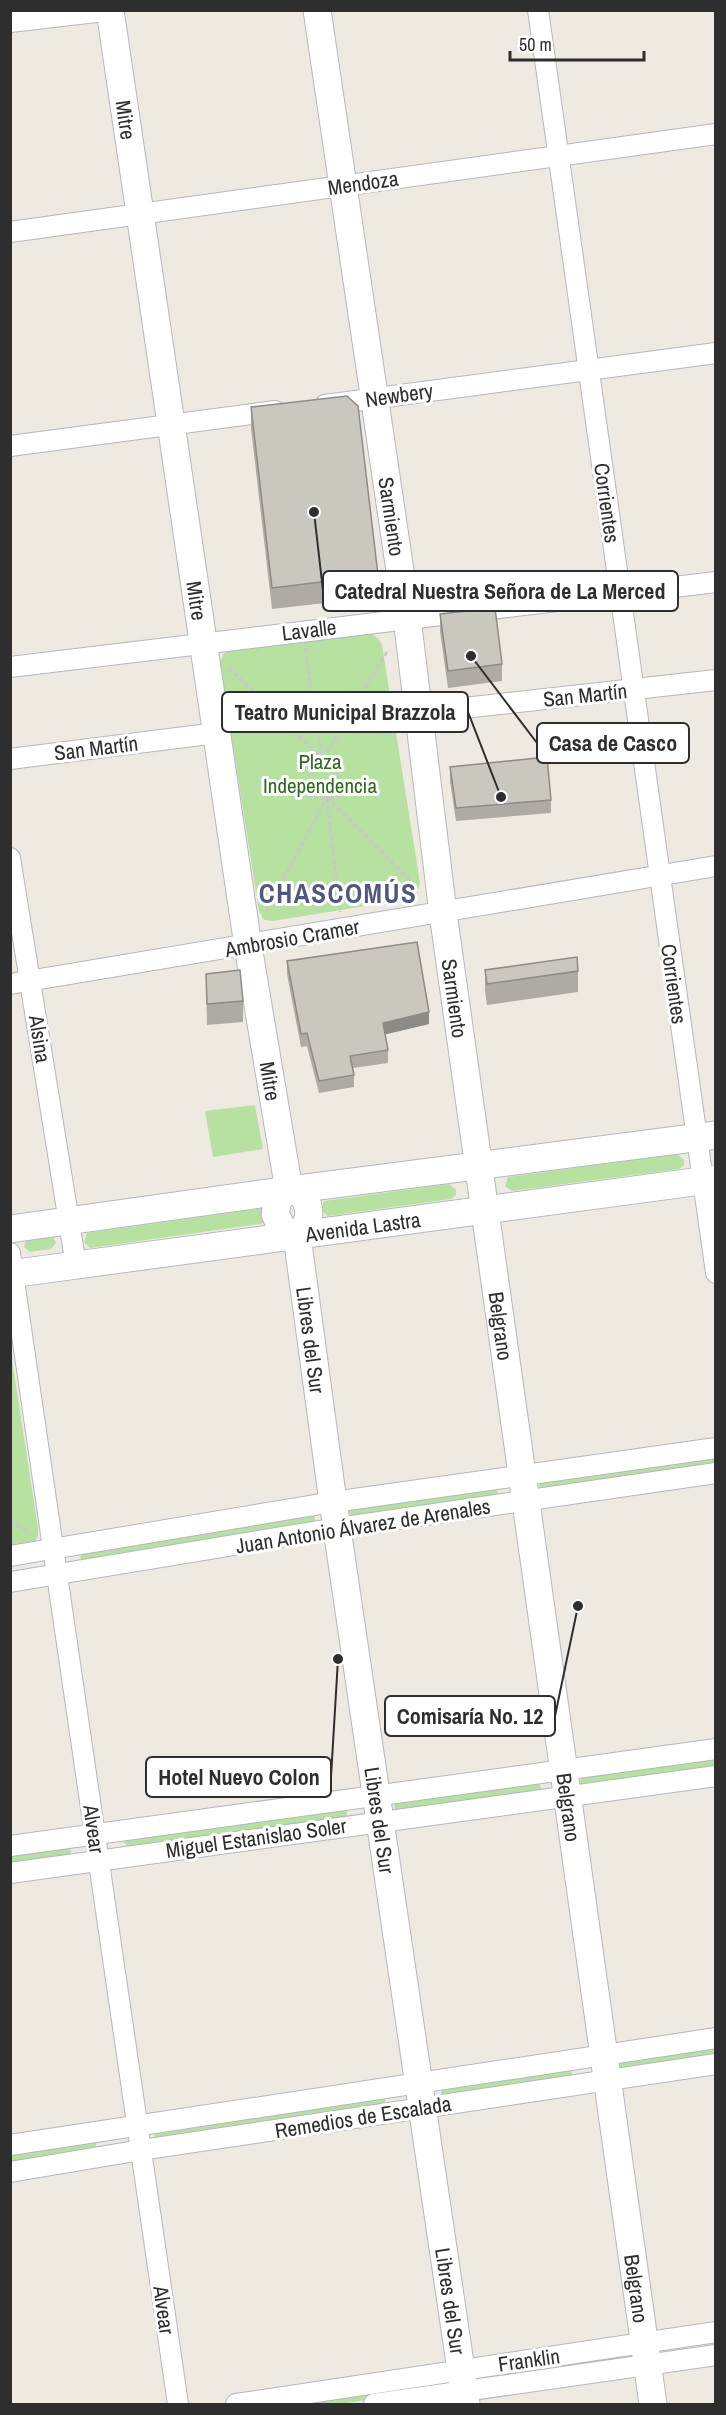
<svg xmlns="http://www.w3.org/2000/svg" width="726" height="2415" viewBox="0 0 726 2415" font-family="'Archivo Narrow',sans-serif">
<rect width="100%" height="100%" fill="#eee9e1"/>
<!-- green -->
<g fill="#b7e1a1">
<path d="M370,633L378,638L382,645L420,883L417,893L408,899L273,921L264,920L259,911L220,663L223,654L231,650Z"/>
<path d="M255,1105L263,1149L213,1157L205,1111Z"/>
<path d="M677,1154L684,1160V1165L679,1169L512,1191L505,1186L508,1177Z"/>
<path d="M449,1184L456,1190V1195L451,1199L328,1216L321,1210L324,1201Z"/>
<path d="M264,1208L267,1223L90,1248L84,1242L87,1233Z"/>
<path d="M52,1235L56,1243L51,1249L30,1252L24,1247L27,1237Z"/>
<path d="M10,1347L38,1528V1536L34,1543L10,1549Z"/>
<path d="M715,1456V1467L541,1490L539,1486L542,1480Z"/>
<path d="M496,1488L499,1495L351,1516L349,1512L353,1507Z"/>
<path d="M312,1514L315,1518L314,1523L82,1560L80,1557L83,1551Z"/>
<path d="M715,1758V1769L582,1785L580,1781L583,1775Z"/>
<path d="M539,1783L542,1790L396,1810L394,1806L397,1801Z"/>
<path d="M347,1809V1815L343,1818L129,1848L124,1842L125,1840Z"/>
<path d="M68,1846L71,1851L70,1855L11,1865L10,1853Z"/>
<path d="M715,2045V2056L623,2070L618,2067V2062Z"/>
<path d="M570,2068L573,2076L442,2096L441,2092L444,2087Z"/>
<path d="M385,2097V2105L156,2139L154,2132Z"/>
<path d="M96,2141V2149L11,2163V2151Z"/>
<path d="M623,2354L624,2360L487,2378L486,2376Z"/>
<path d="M443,2380L444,2386L439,2389L340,2404H266Z"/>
</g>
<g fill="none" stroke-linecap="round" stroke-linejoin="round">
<!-- street casing -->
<g stroke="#b4b7c0" stroke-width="22">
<g id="street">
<path d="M538,10L716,1273"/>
<path d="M10,22L113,10"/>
<path d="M10,232L716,134"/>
<path d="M325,405L716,353"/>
<path d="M10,446L275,411"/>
<path d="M10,667L716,582"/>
<path d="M419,713L716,680"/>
<path d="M10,759L217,733"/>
<path d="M10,858L76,1265"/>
<path d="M10,984L716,866"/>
<path d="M10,1253L178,2404"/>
<path d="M10,1556L333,1502L716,1448"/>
<path d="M10,1582L337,1528L716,1473"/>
<path d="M10,1846L716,1749"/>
<path d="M10,1873L716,1776"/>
<path d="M10,2145L716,2038"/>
<path d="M10,2172L141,2150L716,2064"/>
<path d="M236,2404L716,2332"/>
<path d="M374,2404L716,2355"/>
</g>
</g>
<!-- secondary casing -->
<g stroke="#b4b7c0" stroke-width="29">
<g id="secondary">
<path id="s1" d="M110,10L248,946L289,1190"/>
<path id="s2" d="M317,10L407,618L443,913L653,2404"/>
<path d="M289,1190L279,1197L275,1214L283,1230L297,1236"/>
<path d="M289,1190L302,1194C313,1210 310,1223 297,1236"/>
<path d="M10,1229L289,1190L716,1135"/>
<path id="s3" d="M297,1236L333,1502L466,2404"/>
<path id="s4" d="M10,1274L716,1179"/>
</g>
</g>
<!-- path -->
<g stroke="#c9c9c9" stroke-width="3" stroke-dasharray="4.5 3" stroke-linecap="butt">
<path d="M305,648L322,757"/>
<path d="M229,668L323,759"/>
<path d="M336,758L340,796L311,799L308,760Z"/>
<path d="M323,759L388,650"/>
<path d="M327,797L417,887"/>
<path d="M327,799L340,912"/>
<path d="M266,912L327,797"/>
<path d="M10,1520L30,1533"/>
</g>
<!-- street -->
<use href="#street" stroke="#fff" stroke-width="20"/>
<!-- secondary -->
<use href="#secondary" stroke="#fff" stroke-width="27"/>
</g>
<!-- wall -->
<g fill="#aeaba4">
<path d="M251,407L378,575V597L272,609L251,428Z"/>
<path d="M440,614L502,664V681L448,688L440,631Z"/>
<path d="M450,767L551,800V813L456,821L450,781Z"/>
<path d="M287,961L429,1024L385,1034L388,1050V1063L353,1068L354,1075V1087L319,1093L307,1046L301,1047L287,974Z"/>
<path d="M485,970L578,971V992L487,1005L485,991Z"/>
<path d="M206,974L243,1001V1022L207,1025Z"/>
</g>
<!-- shaded-wall -->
<path fill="#8d8b86" d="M429,1012V1024L383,1035V1023Z"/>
<!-- building -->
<g fill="#cac7bf" stroke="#8d8b86" stroke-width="1.5">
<path d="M347,396L358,406L378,575L272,588L251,407Z"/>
<path d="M495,608L502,664L448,671L440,614Z"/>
<path d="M547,757L551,800L456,808L450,767Z"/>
<path d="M417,942L429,1012L383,1023L388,1050L350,1056L354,1075L319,1081L307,1033L301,1034L287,961Z"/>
<path d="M577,957L578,971L487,984L485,970Z"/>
<path d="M240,970L243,1001L207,1004L206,974Z"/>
</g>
<g text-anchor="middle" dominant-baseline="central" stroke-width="6" stroke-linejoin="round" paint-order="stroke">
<!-- street labels -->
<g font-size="21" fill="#2e2e2e" stroke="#fff">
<text stroke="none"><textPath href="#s1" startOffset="111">Mitre</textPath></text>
<text transform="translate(363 183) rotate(-8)">Mendoza</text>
<text transform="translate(399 395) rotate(-8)">Newbery</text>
<text transform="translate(607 503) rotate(82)">Corrientes</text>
<text stroke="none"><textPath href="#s2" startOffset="512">Sarmiento</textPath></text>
<text stroke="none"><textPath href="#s1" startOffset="597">Mitre</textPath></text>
<text transform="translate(309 630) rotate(-7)">Lavalle</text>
<text transform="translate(585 695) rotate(-6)">San Martín</text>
<text transform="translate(96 748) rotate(-7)">San Martín</text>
<text transform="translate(292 938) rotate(-10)">Ambrosio Cramer</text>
<text transform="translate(674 984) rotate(82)">Corrientes</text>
<text stroke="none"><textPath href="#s2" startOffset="998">Sarmiento</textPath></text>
<text transform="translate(40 1039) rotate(81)">Alsina</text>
<text stroke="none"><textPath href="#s1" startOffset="1083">Mitre</textPath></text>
<text stroke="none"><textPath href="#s4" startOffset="356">Avenida Lastra</textPath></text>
<text stroke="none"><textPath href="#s2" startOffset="1329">Belgrano</textPath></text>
<text stroke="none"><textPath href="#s3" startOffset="105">Libres del Sur</textPath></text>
<text transform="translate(363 1526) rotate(-9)">Juan Antonio Álvarez de Arenales</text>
<text stroke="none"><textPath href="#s2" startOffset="1815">Belgrano</textPath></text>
<text stroke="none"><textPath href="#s3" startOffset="590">Libres del Sur</textPath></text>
<text transform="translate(94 1829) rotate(82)">Alvear</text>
<text transform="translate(256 1838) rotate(-8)">Miguel Estanislao Soler</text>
<text transform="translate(363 2117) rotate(-9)">Remedios de Escalada</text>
<text stroke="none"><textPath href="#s2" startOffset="2301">Belgrano</textPath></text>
<text stroke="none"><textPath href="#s3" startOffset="1076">Libres del Sur</textPath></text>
<text transform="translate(164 2310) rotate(82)">Alvear</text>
<text transform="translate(529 2360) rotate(-8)">Franklin</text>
</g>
<!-- park labels -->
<g font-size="21" fill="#2e691f" stroke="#fff">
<text x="320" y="761">Plaza<tspan x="320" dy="24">Independencia</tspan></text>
</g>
<!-- district labels -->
<g font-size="27" font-weight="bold" letter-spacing="1.5" fill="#4f577d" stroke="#fff">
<text x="338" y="893">CHASCOMÚS</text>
</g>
</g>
<!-- callouts -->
<path fill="none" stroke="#2e2e2e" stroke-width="2" d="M314 512L323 591M501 797L468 712M471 656L537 743M578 1606L555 1716M338 1659L331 1777"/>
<g fill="#2e2e2e" stroke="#fff" stroke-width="2">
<circle cx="314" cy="512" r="6"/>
<circle cx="501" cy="797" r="6"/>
<circle cx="471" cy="656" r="6"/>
<circle cx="578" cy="1606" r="6"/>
<circle cx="338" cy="1659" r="6"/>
</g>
<g fill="#fff" stroke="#2e2e2e" stroke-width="2">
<rect x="323" y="571" width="355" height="40" rx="6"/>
<rect x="222" y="692" width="246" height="40" rx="6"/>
<rect x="537" y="723" width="152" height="40" rx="6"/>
<rect x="385" y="1696" width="170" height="40" rx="6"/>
<rect x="146" y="1757" width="185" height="40" rx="6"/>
</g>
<g font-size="22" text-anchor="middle" font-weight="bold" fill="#2e2e2e">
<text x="500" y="599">Catedral Nuestra Señora de La Merced</text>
<text x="345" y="720">Teatro Municipal Brazzola</text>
<text x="613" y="751">Casa de Casco</text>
<text x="470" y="1724">Comisaría No. 12</text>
<text x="239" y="1785">Hotel Nuevo Colon</text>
</g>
<!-- border -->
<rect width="726" height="2415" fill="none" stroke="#2e2e2e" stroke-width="24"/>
<!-- scale -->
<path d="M510 51v9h134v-9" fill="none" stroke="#2e2e2e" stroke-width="3"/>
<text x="519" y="51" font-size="18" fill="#2e2e2e" stroke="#ffffff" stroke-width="4.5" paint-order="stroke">50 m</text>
</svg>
